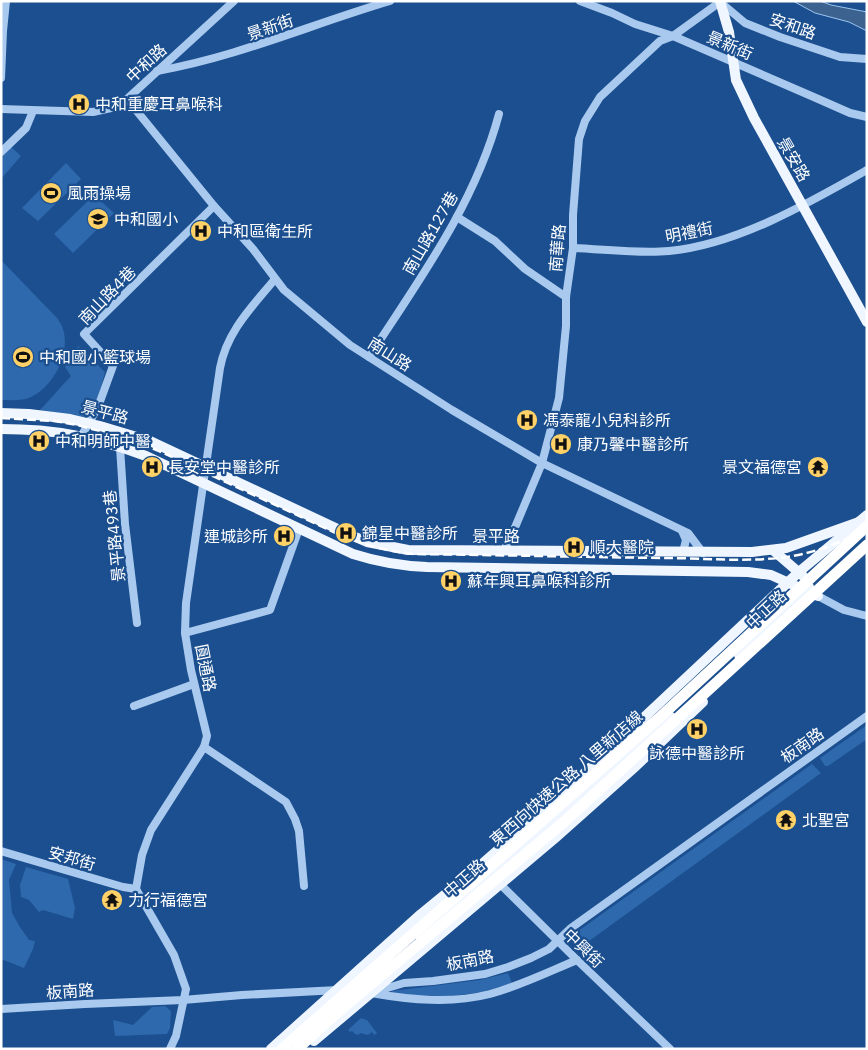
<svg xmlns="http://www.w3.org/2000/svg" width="868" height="1050" viewBox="0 0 868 1050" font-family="'IBM Plex Sans','Noto Sans TC',sans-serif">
<rect width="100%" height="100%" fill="#1b4f8f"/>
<!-- green -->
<g fill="#2e69ad">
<path d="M11,147L21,156L1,179V158Z"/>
<path d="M66,163L81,179L38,221L22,208Z"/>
<path d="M94,195L114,213L73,253L54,234Z"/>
<path d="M1,260L57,318C59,321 62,325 63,329C71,354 53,388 29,398C21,401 9,400 1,400Z"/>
<path d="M78,346L105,372L97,402L84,417L40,410L71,376L65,367Z"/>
<path d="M867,725V739L828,766H825L820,758Z"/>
<path d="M812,764L821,773L578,949C574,945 573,941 574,934Z"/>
<path d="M1,859L16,864L9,880L12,913L20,927L29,940L35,941L33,949L24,968L1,959Z"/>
<path d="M26,867L68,879L75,908L73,919L43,910L39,912L29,900L21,897L20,885Z"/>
<path d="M508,973L512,983L482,992L444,997L392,994V991L480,980Z"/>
<path d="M165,1006L171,1011L170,1028L167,1034L115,1036L113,1020L133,1025L152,1007Z"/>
<path d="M361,1018L367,1020L377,1033L374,1035L372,1032L368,1035L360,1033L359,1035L355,1034L352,1031L350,1032L348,1030Z"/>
</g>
<!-- water -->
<path fill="#3c6290" stroke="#9cc4f0" d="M793,1H820L831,5L867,12V31L849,22L815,13Z"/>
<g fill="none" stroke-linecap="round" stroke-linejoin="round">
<!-- minor -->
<g stroke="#a9c9ee" stroke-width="8">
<path d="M580,1L612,13L635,24L673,36L816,98L850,113L867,117"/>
<path d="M720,2L745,23L780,37L840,57L867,59"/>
<path d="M157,71C237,57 312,24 390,1"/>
<path d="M1,78L3,31L6,1"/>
<path d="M127,99L214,206L253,249L284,290L350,345L452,410L542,463L688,533L703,553"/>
<path d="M1,109L93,112L111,108L127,99L234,1"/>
<path d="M1,152L26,128L33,111"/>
<path d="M457,217L495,241L525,269L566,297"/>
<path d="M573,248C603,249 639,254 669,251C736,245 809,203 867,170"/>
<path d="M369,357C419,280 475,204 499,114"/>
<path d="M78,442L98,407L113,366L84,334L214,206"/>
<path d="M120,447L125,524L137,623"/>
<path d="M682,531L686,540L683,552"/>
<path d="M504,550L511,537L542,463L559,398L566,326V297L573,248V215L579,139L585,121L600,97L660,41L673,36L720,2"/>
<path d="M818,596L844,610L867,616"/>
<path d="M185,633L270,610L299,529"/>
<path d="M134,706L194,684"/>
<path d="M204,747L286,802L295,819L299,831L304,886"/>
<path d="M1,851L123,887L136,889"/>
<path d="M497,881L577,960L670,1049"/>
<path d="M374,992L404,983L433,981L485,974L508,967L531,958L549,949L571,928L867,716"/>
<path d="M371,993C411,1000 451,1004 490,994C520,986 548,972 577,960"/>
<path d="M1,1009L85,1004L183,1000L242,995L338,990"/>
<path d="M170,1049L176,1036L186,989L174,955L136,889L142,855L151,830L204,747L207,736L191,670L185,633L186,603L220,368C227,331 252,307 275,279"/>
</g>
<!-- major -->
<g stroke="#f0f6ff" stroke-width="10">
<path d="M720,1L729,32L736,80L754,118L867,322"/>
<path d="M1,413L29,414L70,419L100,426L150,441L344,532L367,542L408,550L752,552L786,548L859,522"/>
<path d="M1,429C57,429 94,437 146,456L353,554C378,562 401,566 427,567L748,572L771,575L818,596"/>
<path d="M774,551L803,576"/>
<path d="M739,655L809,587"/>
<path d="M419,935L439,920L671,717"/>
<path d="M314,1041L554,839L636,766L703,702"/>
<path d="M271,1049L421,914L482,864L574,783L800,571L867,515"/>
</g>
<!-- highway -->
<g stroke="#fff" stroke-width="11">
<path d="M282,1049L659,718L867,526"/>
<path d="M297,1049L346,1005L564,822L867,545"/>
</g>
<!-- rail -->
<path stroke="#fff" stroke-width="2.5" stroke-dasharray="9 4" stroke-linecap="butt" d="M1,418L55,421L77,425L126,438L159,451L340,535C364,545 387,551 413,554C497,555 580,557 664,558C705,558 752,563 793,556C819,551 845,542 867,527"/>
</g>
<!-- icons -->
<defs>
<g id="hospital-disc" transform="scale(1.125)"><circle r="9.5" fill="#ffd166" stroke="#1b4f8f"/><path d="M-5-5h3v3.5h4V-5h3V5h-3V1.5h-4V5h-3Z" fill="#111"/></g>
<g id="stadium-disc" transform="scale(1.125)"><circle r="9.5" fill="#ffd166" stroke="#1b4f8f"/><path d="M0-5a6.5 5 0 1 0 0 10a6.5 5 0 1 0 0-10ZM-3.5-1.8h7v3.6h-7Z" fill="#111"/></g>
<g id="school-disc" transform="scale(1.125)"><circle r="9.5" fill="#ffd166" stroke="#1b4f8f"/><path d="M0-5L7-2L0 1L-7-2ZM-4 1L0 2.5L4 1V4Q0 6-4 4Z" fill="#111"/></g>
<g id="temple-disc" transform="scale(1.125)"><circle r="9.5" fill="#ffd166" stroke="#1b4f8f"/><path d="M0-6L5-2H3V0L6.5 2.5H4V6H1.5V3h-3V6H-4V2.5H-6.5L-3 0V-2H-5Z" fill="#111"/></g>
</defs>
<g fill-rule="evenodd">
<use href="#hospital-disc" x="79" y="104"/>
<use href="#stadium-disc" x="51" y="193"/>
<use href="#school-disc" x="98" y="219"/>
<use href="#hospital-disc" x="201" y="231"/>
<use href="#stadium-disc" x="23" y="357"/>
<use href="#hospital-disc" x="527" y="420"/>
<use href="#hospital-disc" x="39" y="441"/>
<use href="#hospital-disc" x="561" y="444"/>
<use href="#hospital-disc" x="152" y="467"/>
<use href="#temple-disc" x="818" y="467"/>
<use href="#hospital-disc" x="346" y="533"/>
<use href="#hospital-disc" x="284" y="536"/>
<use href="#hospital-disc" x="574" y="547"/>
<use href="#hospital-disc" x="451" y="581"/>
<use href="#hospital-disc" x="697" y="729"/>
<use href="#temple-disc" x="786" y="820"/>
<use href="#temple-disc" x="112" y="900"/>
</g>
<g text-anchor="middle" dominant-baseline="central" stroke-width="4.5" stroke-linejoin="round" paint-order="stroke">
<!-- street labels -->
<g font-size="16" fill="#fff" stroke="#1b4f8f">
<text transform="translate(793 26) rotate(19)">安和路</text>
<text transform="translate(270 27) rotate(-19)">景新街</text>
<text transform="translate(730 45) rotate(23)">景新街</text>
<text transform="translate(146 63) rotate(-43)">中和路</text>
<text transform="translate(794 159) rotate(60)">景安路</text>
<text transform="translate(689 232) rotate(-11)">明禮街</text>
<text transform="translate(430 233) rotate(-60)">南山路127巷</text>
<text transform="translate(557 248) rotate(-85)">南華路</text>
<text transform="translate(107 295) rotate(-46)">南山路4巷</text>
<text transform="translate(390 354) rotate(32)">南山路</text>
<text transform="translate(105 412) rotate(15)">景平路</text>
<text transform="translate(114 536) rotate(-96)">景平路493巷</text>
<text x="496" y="536">景平路</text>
<text transform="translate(766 609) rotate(-43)">中正路</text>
<text transform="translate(206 668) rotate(79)">圓通路</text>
<text transform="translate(802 745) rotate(-35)">板南路</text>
<text transform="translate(566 778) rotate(-41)">東西向快速公路 八里新店線</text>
<text transform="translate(72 858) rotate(16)">安邦街</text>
<text transform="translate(464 878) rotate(-41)">中正路</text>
<text transform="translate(584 948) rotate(44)">中興街</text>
<text transform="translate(470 960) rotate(-11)">板南路</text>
<text transform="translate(70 991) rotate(-4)">板南路</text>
</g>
<!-- poi labels -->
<g font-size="16" fill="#fff" stroke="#1b4f8f" text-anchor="start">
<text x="95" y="104">中和重慶耳鼻喉科</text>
<text x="67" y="193">風雨操場</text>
<text x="114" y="219">中和國小</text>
<text x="217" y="231">中和區衛生所</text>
<text x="39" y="357">中和國小籃球場</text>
<text x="543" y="420">馮泰龍小兒科診所</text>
<text x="55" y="441">中和明師中醫</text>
<text x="577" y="444">康乃馨中醫診所</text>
<text x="168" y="467">長安堂中醫診所</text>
<text x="802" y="467" text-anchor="end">景文福德宮</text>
<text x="362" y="533">錦星中醫診所</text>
<text x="268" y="536" text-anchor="end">連城診所</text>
<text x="590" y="547">順大醫院</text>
<text x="467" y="581">蘇年興耳鼻喉科診所</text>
<text x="697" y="753" text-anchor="middle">詠德中醫診所</text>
<text x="802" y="820">北聖宮</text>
<text x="128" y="900">力行福德宮</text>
</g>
</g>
<!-- border -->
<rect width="868" height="1050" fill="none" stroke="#ffffff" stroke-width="5"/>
</svg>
